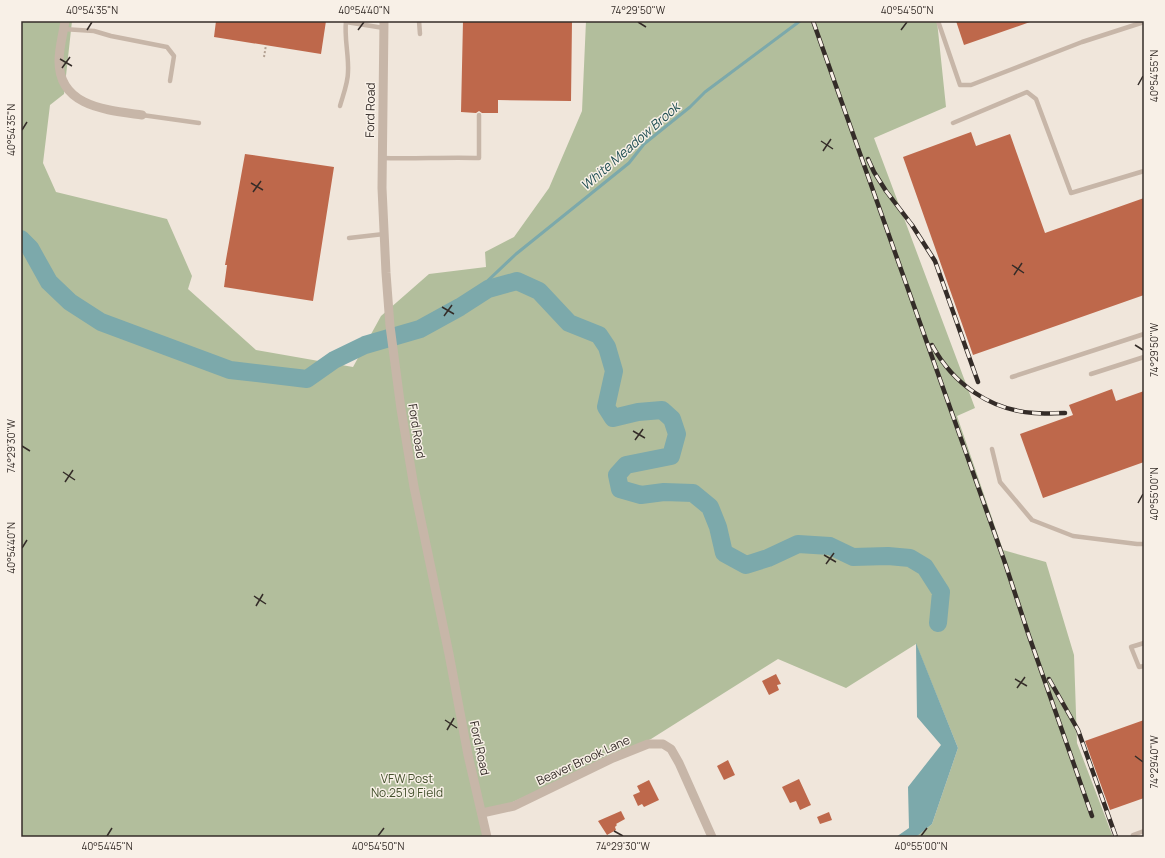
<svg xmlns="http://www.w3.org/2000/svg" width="1165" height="858" viewBox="0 0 1165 858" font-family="Manrope,sans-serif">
<rect width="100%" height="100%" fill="#f0e6db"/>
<!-- green -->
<path fill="#b2be9c" d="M21,21H72L64,94L50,105L43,163L56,192L167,219L192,276L188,289L256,350L353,367L381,316L429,274L486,267L485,252L514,237L549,188L582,111L586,21H937L946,107L874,138L975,408L957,416L1003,550L1046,562L1074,655L1077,743L1113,837H916L932,824L958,748L916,644L846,688L778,659L651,739L480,817L484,837H21Z"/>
<!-- water -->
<path fill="#7ca9ab" d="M916,643L958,748L932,824L916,837H896L909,828L908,787L941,745L917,717Z"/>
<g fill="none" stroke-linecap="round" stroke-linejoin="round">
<!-- stream -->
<path stroke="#7ca9ab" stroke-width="3" d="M460,307L516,254L629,163L644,144L690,107L705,92L800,21"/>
<!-- river -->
<path stroke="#7ca9ab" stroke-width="18" d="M21,239L30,248L49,282L70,302L101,322L230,370L307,379L334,360L365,345L420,329L460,307L488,289L517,281L539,291L569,323L599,335L607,347L614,371L606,407L613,418L638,412L662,410L672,419L677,434L671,456L626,465L617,475L620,489L641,495L664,492L693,493L710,507L718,527L724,553L746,565L768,558L798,544L830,546L853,557L888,556L910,558L925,567L941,592L938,623"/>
</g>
<!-- building -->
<g fill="#be684b">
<path d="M216,21H326L321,54L214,37Z"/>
<path d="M463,21H572L571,101L498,100V113H482L479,111L476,113L461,112Z"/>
<path d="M956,21H1030V22L964,45Z"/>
<path d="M971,132L976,146L1010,134L1045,233L1144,198V295L973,355L903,157Z"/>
<path d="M245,154L334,167L313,301L224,287L227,265H225Z"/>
<path d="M1112,389L1116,401L1144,391V462L1043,498L1020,434L1073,415L1069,405Z"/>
<path d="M776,674L781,684L777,685L779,690L769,695L762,681Z"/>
<path d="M1144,720V798L1110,810L1085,741Z"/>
<path d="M728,760L735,775L724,780L717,766Z"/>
<path d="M799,779L811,805L800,810L796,801L790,803L782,787Z"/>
<path d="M649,780L659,800L644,807L642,804L638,806L633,795L640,792L637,786Z"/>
<path d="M621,811L625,819L616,824L617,825L615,827L616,830L607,835L598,821Z"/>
<path d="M829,812L832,820L820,824L817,817Z"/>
</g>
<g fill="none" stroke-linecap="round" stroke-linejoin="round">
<!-- path -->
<path stroke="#b3a192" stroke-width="2" stroke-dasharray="2 2" stroke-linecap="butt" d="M264,57L266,45"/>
<!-- lane -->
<g stroke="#c7b6a8" stroke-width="4.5">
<path d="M419,21L420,34"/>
<path d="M938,21L960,85H971L1082,42L1144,22"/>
<path d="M346,22L384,28"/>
<path d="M63,29L94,31L111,36L167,47L174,56L170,81"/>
<path d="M340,106C343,95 348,83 348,72C349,55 344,38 346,21"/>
<path d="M142,115L199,123"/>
<path d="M953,123L1027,92L1036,99L1071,193L1144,171"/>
<path d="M382,158C414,159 446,157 479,158V115"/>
<path d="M349,238L384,234"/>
<path d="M1091,374L1144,357"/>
<path d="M1012,377L1144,334"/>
<path d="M992,449L1000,482L1032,520L1073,536L1137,544H1144"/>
<path d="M1144,643L1131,647L1139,667L1144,666"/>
<path d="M1133,835L1144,831"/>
</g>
<!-- street -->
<g stroke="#c7b6a8" stroke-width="9">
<path d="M65,21C63,34 59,48 59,61C59,107 107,110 142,115"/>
<path d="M384,21L382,188L386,273L390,326L401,409L414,487L449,654L468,755L487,837"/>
<path d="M482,813L514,806L613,758L648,744H663L671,749L679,763L712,837"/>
</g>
<!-- rail casing -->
<g stroke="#342c28" stroke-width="4.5">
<g id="rail">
<path d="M813,21L1004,560L1029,636L1092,816"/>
<path d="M868,159L874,172L886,191L912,225L935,261L978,382"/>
<path d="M932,345C953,384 990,410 1034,413C1044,414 1055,413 1065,413"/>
<path d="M1049,679L1078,730L1116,837"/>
</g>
</g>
<!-- rail -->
<use href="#rail" stroke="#f8f0e7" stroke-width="3" stroke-dasharray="9" stroke-linecap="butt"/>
</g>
<!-- ticks -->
<path fill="none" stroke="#342c28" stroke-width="1.5" d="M638,22L646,27M87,30L92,22M358,30L364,22M901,30L907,22M60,59L72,66M62,68L70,57M1138,85L1143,76M22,130L27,122M821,141L833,149M823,151L831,139M251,183L263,190M253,192L261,181M1012,265L1024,273M1014,275L1022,263M442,307L454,314M444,316L452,305M1135,345L1143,350M633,431L645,438M635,440L643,429M22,446L30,451M63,472L75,480M65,482L73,470M1138,503L1143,494M22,548L27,540M824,555L836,562M826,564L834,553M254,596L266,604M256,606L263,594M1015,679L1027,686M1017,688L1025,677M445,720L457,728M447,730L454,718M1135,756L1143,762M614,831L623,836M107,836L112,828M378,836L384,828M921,836L927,828"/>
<g text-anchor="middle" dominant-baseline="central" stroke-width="3" stroke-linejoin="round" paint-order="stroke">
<!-- street labels -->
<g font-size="12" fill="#342c28" stroke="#f8f0e7">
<text transform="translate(370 110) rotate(-89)">Ford Road</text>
<text transform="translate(417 431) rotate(81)">Ford Road</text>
<text transform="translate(480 748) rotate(78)">Ford Road</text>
<text transform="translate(583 760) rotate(-25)">Beaver Brook Lane</text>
</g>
<!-- park labels -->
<g font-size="12" fill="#44512d" stroke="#f8f0e7">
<text x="407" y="778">VFW Post<tspan x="407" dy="14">No.2519 Field</tspan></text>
</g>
<!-- water labels -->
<g font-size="13" font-style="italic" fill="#204f53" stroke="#f8f0e7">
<text transform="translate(630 146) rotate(-41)">White Meadow Brook</text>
</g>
</g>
<!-- border -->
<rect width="1165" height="858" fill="none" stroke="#f8f0e7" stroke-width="44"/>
<rect x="22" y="22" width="1121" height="814" fill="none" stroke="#342c28" stroke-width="1.5"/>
<g font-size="10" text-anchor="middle" fill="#342c28">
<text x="92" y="14">40°54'35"N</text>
<text x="364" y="14">40°54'40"N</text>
<text x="638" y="14">74°29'50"W</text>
<text x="907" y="14">40°54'50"N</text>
<text transform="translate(1154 76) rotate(-90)" y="4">40°54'55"N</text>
<text transform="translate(11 130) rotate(-90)" y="4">40°54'35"N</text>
<text transform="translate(1154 350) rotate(-90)" y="4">74°29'50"W</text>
<text transform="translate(11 446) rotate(-90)" y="4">74°29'30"W</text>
<text transform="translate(1154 494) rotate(-90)" y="4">40°55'00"N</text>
<text transform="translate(11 548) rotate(-90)" y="4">40°54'40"N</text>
<text transform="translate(1154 762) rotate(-90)" y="4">74°29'40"W</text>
<text x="107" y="850">40°54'45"N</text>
<text x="378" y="850">40°54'50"N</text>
<text x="623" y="850">74°29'30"W</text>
<text x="921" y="850">40°55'00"N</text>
</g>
</svg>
